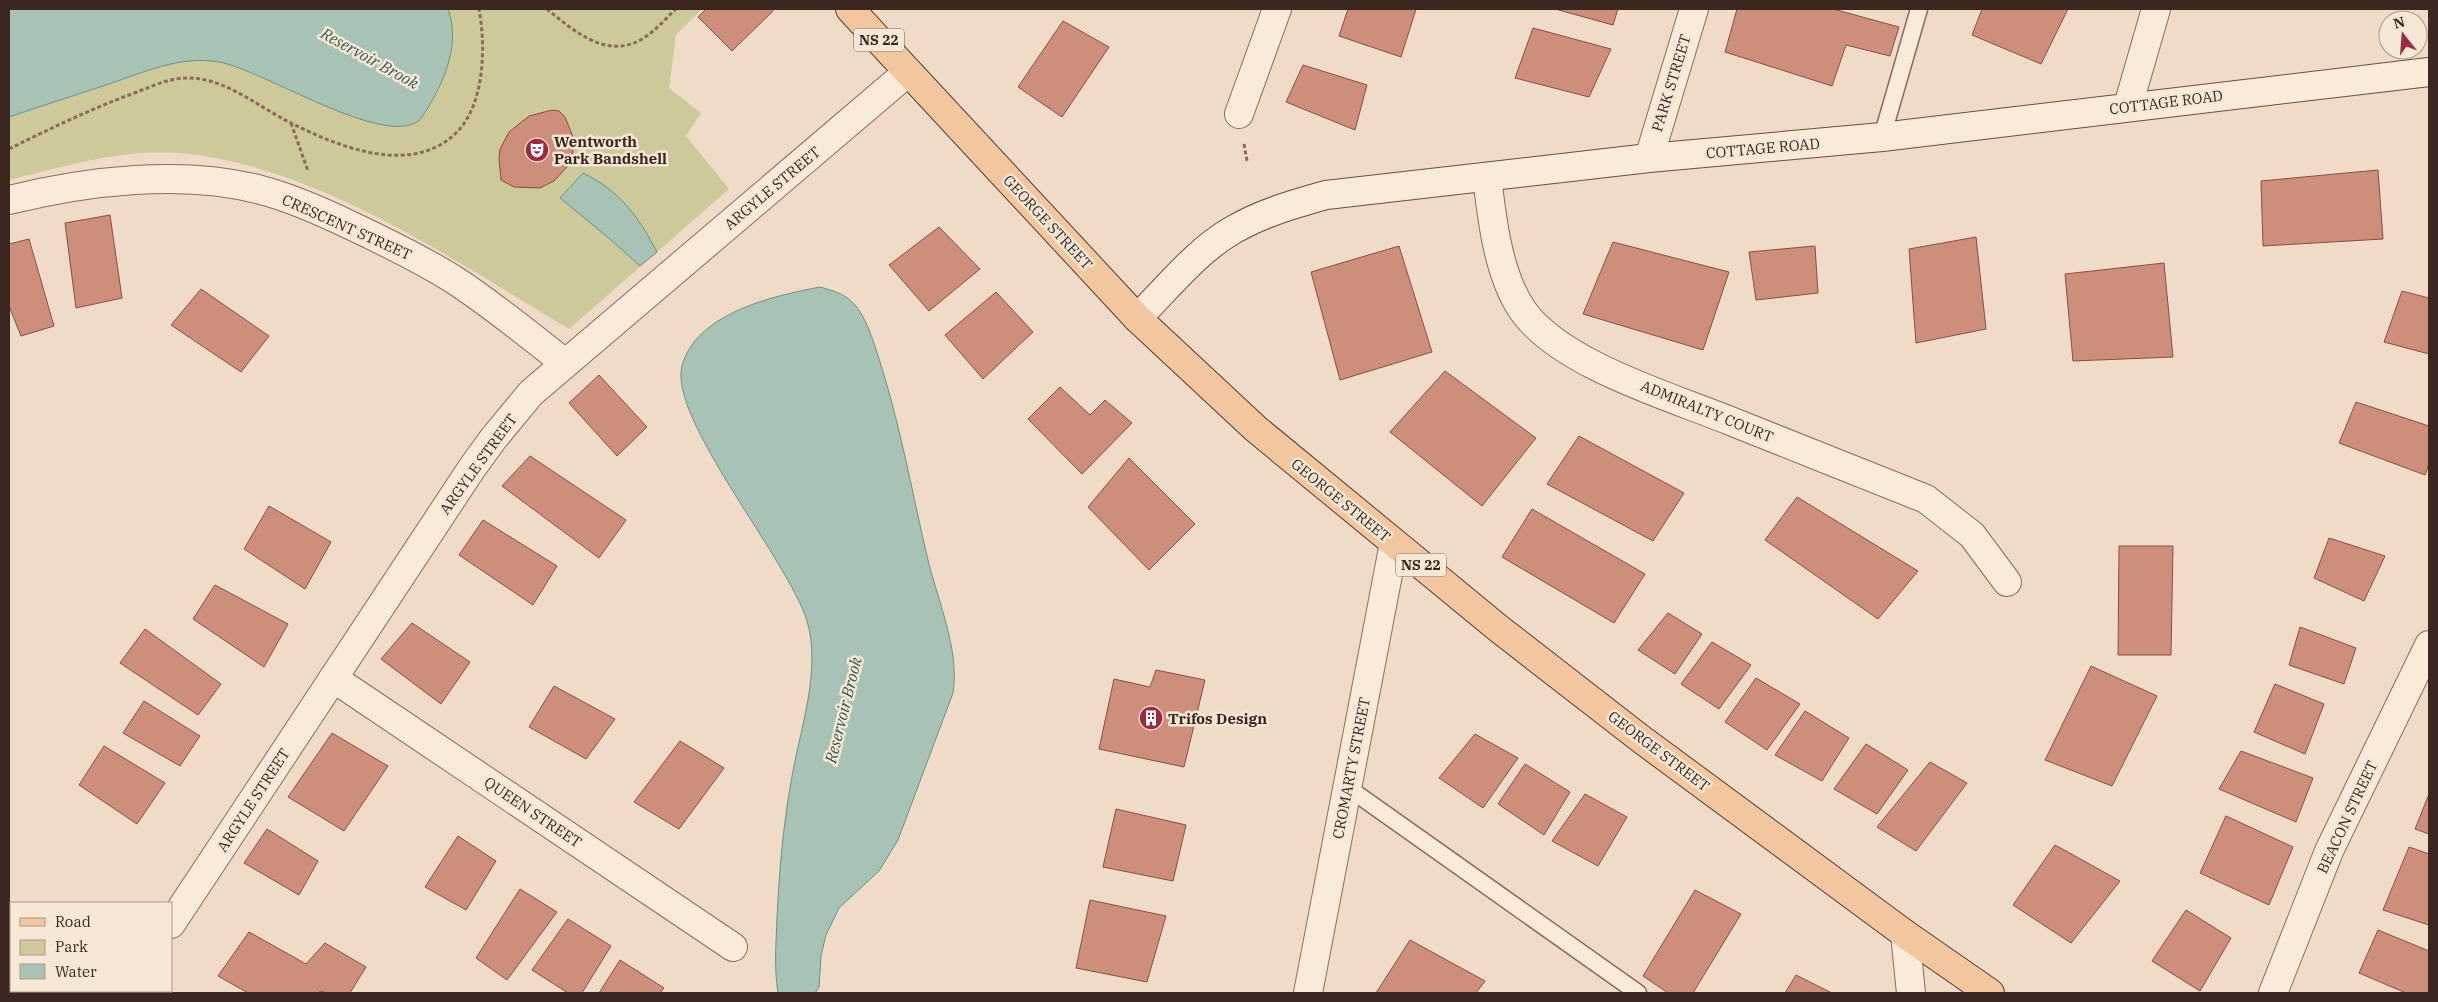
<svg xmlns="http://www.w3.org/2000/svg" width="2438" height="1002" viewBox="0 0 2438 1002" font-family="'IBM Plex Serif',serif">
<rect width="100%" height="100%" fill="#efdbc7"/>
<!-- green -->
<path fill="#cdc99a" d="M9,9H702L676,35L669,88L701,113L686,136L729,189L569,329C453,260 318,166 180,153C123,148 63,167 9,180Z"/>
<!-- water -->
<g fill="#a8c3b5" stroke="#6e9181">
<path d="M9,9H448C462,47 441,89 420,120C384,149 264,70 219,62C180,55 142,73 106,85C73,96 41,106 9,117Z"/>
<path d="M583,173C620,191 638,216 657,252L640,266L610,239L560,198Z"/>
<path d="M820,287C840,293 850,295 862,315C872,333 878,356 884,375C902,435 913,496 927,556C937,599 960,650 953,693L898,840L879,871L839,908L826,935L821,956L819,987L815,993H778C774,968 776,944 777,918C779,873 783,827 791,782C799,732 822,671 807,621C789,561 668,418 682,366C696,313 773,296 820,287Z"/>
</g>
<!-- building -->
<g fill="#cd8e7c" stroke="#8a4f41">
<path d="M706,9H772L773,11L732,51L698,17Z"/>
<path d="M1348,9H1416L1401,57L1339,36Z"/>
<path d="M1555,9H1618L1613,25Z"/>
<path d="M1737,9H1833L1899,27L1890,56L1846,45L1832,86L1725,52Z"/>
<path d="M1982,9H2068L2041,64L1972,35Z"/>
<path d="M1063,21L1109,47L1062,117L1018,87Z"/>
<path d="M1533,28L1611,49L1589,97L1515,78Z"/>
<path d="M1303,65L1367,85L1355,130L1286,102Z"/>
<path d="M552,110L559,111L565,117L573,137V152L567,167L554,181L540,188L514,187L501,180L499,159L500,149L509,132L529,116Z"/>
<path d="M2378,170L2383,239L2263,246L2261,181Z"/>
<path d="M110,215L122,298L76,308L65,223Z"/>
<path d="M939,227L980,269L929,311L889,265Z"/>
<path d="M1976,237L1986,329L1916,343L1909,249Z"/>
<path d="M29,239L54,326L21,336L9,306V244Z"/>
<path d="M1613,242L1729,272L1703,350L1583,314Z"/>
<path d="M1399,246L1432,352L1340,380L1311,272Z"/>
<path d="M1815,246L1818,293L1756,300L1749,252Z"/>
<path d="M2164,263L2173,357L2073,361L2065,274Z"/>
<path d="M201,289L269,336L241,372L171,325Z"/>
<path d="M2402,291L2429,298V354L2384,342Z"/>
<path d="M996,292L1033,332L983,379L945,335Z"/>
<path d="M1445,371L1536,438L1482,506L1390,432Z"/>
<path d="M599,375L647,427L617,456L569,403Z"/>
<path d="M1060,387L1090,415L1105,400L1132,423L1082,474L1028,419Z"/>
<path d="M2356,402L2429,426V464L2425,475L2339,443Z"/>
<path d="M1579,436L1684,493L1653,541L1547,484Z"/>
<path d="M530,456L626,520L599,558L502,486Z"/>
<path d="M1129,458L1195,524L1149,570L1088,507Z"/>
<path d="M1797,497L1918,571L1878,619L1765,540Z"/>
<path d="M269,506L331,542L305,589L244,549Z"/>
<path d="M1532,509L1645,574L1614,623L1502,557Z"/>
<path d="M483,520L557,566L533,605L459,555Z"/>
<path d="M2329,538L2385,556L2364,601L2314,578Z"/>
<path d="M2119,546H2173L2171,655H2118Z"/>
<path d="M215,585L288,624L264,667L193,619Z"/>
<path d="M1668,613L1702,634L1675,674L1638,650Z"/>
<path d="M412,623L470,662L441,704L381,659Z"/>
<path d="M2300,627L2356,648L2344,684L2289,665Z"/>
<path d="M145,629L221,684L198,715L120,663Z"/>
<path d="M1712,642L1751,665L1719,709L1681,684Z"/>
<path d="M2091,666L2157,696L2112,786L2045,760Z"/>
<path d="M1156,670L1205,680L1184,767L1099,749L1114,679L1150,687Z"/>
<path d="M1756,678L1800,704L1767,750L1725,722Z"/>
<path d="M2275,684L2324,704L2305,754L2254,732Z"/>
<path d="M554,686L615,719L586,759L529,727Z"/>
<path d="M144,701L200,736L180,766L123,733Z"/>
<path d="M1805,711L1849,738L1822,781L1775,755Z"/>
<path d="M332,733L388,766L344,831L288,797Z"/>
<path d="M1475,734L1518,758L1483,808L1439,778Z"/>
<path d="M680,741L724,768L679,829L634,802Z"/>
<path d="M1866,744L1908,770L1877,814L1834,789Z"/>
<path d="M104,746L165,783L137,824L79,785Z"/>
<path d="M2241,751L2313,778L2296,822L2219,789Z"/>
<path d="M1930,762L1967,783L1916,851L1877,827Z"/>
<path d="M1525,764L1570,792L1544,835L1498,804Z"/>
<path d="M1585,794L1627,817L1598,866L1552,841Z"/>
<path d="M2429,794V834L2415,829Z"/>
<path d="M1116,809L1186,825L1173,881L1103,867Z"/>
<path d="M2226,816L2293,847L2269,905L2200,873Z"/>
<path d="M267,829L318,861L299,895L244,863Z"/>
<path d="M458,836L496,861L466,910L425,887Z"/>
<path d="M2055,845L2120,881L2071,943L2013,905Z"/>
<path d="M2409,847L2429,854V925L2383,910Z"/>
<path d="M520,889L557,912L507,980L476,958Z"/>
<path d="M1695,890L1741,914L1693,993H1668L1643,976Z"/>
<path d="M1090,900L1166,916L1147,982L1076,968Z"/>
<path d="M2186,910L2231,938L2200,991L2152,961Z"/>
<path d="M568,919L611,946L582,993H568L532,970Z"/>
<path d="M2378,930L2429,951V993H2406L2359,973Z"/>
<path d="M249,932L306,964L325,943L366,967L350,993H327L320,991L319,993H248L218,976Z"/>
<path d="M1410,940L1485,981L1476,993H1376Z"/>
<path d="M9,955L11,957V991H36L34,993H9Z"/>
<path d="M620,960L664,988L660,993H599Z"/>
<path d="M1796,975L1832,993H1785Z"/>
</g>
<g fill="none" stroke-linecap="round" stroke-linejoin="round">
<!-- service casing -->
<g stroke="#8b6b5c" stroke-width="19">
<g id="service">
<path d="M1882,137L1919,9"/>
<path d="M1347,787L1638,993"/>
</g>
</g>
<!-- minor casing -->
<g stroke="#8b6b5c" stroke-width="30">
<g id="minor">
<path d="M2128,106L2156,9"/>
<path d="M1239,114L1277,9"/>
<path d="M1649,158L1694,9"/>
<path d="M1487,177C1492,219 1498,275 1523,311C1561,364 1668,396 1728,420C1794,446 1860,473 1926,499L1972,535L2007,582"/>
<path d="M9,200C86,181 183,169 261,190C292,198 323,212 352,226C388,243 423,260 456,281C494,306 529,335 565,363"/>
<path d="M333,678L733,947"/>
<path d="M1905,934L1911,993"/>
<path d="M1308,993L1394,543"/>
<path d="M2273,993L2329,851L2429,645"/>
</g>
</g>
<!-- tertiary casing -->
<g stroke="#8b6b5c" stroke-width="30">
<g id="tertiary">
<path d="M171,924L472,468L493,439L531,393L908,72"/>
<path d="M126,993L127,991"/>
</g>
</g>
<!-- secondary casing -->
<g stroke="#6d4d3f" stroke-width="30">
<path id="secondary" d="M1137,318C1167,289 1196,251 1233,230C1262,213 1294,204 1326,195L1649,158L1882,137L2429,72"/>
</g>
<!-- primary casing -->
<g stroke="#593b30" stroke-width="30">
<path id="primary" d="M850,9L1137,318L1256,429L1498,628L1641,739L1905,934L1990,993"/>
</g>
<!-- path -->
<g stroke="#8b6b5c" stroke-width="3" stroke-dasharray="4 2.5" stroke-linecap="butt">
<path d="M547,9C576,33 611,63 648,35C658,28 667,17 676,9"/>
<path d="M291,123L308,171"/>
<path d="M1244,144L1247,161"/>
<path d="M9,149C51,128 93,108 137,92C152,86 168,79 184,78C224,76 258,107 291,123C339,147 410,176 455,134C485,106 486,46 479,9"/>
</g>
<!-- service -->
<use href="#service" stroke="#f9eada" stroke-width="16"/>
<!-- minor -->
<use href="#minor" stroke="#f9eada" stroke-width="28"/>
<!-- tertiary -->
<use href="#tertiary" stroke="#f9eada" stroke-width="28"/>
<!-- secondary -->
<use href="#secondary" stroke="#f9eada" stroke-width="28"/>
<!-- primary -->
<use href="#primary" stroke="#f2c79f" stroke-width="28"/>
</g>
<!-- icons -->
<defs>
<g id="theatre-disc" transform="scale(1.25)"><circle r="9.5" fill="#9a2b42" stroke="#f6e7d6"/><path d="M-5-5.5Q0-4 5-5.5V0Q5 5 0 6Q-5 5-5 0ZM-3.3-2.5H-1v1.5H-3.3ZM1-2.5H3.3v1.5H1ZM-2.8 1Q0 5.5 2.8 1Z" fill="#fff"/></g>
<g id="building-disc" transform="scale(1.25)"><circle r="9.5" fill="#9a2b42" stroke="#f6e7d6"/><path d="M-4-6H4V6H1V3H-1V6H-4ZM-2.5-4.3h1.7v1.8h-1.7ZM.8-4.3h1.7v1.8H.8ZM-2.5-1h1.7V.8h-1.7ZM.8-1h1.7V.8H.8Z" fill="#fff"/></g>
</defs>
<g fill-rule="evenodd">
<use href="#theatre-disc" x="537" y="150"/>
<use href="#building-disc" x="1151" y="718"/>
</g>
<g text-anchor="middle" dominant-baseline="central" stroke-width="5" stroke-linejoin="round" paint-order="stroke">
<!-- shield labels -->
<g fill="#f6e7d6" stroke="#736157" stroke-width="1">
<rect x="854" y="28.5" width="50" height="23" rx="4"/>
<rect x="1396" y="553.5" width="50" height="23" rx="4"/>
</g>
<g font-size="14" font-weight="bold" fill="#3b2720">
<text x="879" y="40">NS 22</text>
<text x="1421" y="565">NS 22</text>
</g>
<!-- street labels -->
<g font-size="15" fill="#3b2720" stroke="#f6e7d6">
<text transform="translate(1671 83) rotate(-73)">PARK STREET</text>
<text transform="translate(2166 102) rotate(-7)">COTTAGE ROAD</text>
<text transform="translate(1763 148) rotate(-5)">COTTAGE ROAD</text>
<text transform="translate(772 188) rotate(-40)">ARGYLE STREET</text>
<text transform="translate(1048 222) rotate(47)">GEORGE STREET</text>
<text transform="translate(347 227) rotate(24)">CRESCENT STREET</text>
<text transform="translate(1707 411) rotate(22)">ADMIRALTY COURT</text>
<text transform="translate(478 464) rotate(-54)">ARGYLE STREET</text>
<text transform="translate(1341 500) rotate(39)">GEORGE STREET</text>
<text transform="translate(1659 751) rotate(37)">GEORGE STREET</text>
<text transform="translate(1351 768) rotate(-79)">CROMARTY STREET</text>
<text transform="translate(253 800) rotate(-57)">ARGYLE STREET</text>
<text transform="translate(533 812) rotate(34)">QUEEN STREET</text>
<text transform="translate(2347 817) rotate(-65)">BEACON STREET</text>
</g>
<!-- poi labels -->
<g font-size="15" font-weight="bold" fill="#3b2720" stroke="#f6e7d6" text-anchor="start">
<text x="554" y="141">Wentworth<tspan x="554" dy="17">Park Bandshell</tspan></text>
<text x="1168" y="718">Trifos Design</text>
</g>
<!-- water labels -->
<g font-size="16" font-style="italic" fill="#2f5b4f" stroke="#f6e7d6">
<text transform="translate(370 58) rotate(29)">Reservoir Brook</text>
<text transform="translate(843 710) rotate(-76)">Reservoir Brook</text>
</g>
</g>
<!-- border -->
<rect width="2438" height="1002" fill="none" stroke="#3b2720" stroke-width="20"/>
<!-- legend -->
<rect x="10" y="902" width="162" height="90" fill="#f6e7d6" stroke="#ab9a8d"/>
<rect x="20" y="918" width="25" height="8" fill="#f2c79f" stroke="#ab9a8d"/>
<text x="55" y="927" font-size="15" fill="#3b2720">Road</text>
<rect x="20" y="940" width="25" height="15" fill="#cdc99a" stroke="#ab9a8d"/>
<text x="55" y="952" font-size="15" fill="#3b2720">Park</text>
<rect x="20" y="964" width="25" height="15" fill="#a8c3b5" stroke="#ab9a8d"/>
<text x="55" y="977" font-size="15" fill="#3b2720">Water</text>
<!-- north arrow -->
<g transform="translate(2403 35) rotate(343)"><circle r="24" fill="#f6e7d6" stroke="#ab9a8d"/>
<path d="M0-4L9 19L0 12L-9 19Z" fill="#9a2b42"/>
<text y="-8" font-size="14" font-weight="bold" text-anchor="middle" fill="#3b2720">N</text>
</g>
</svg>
